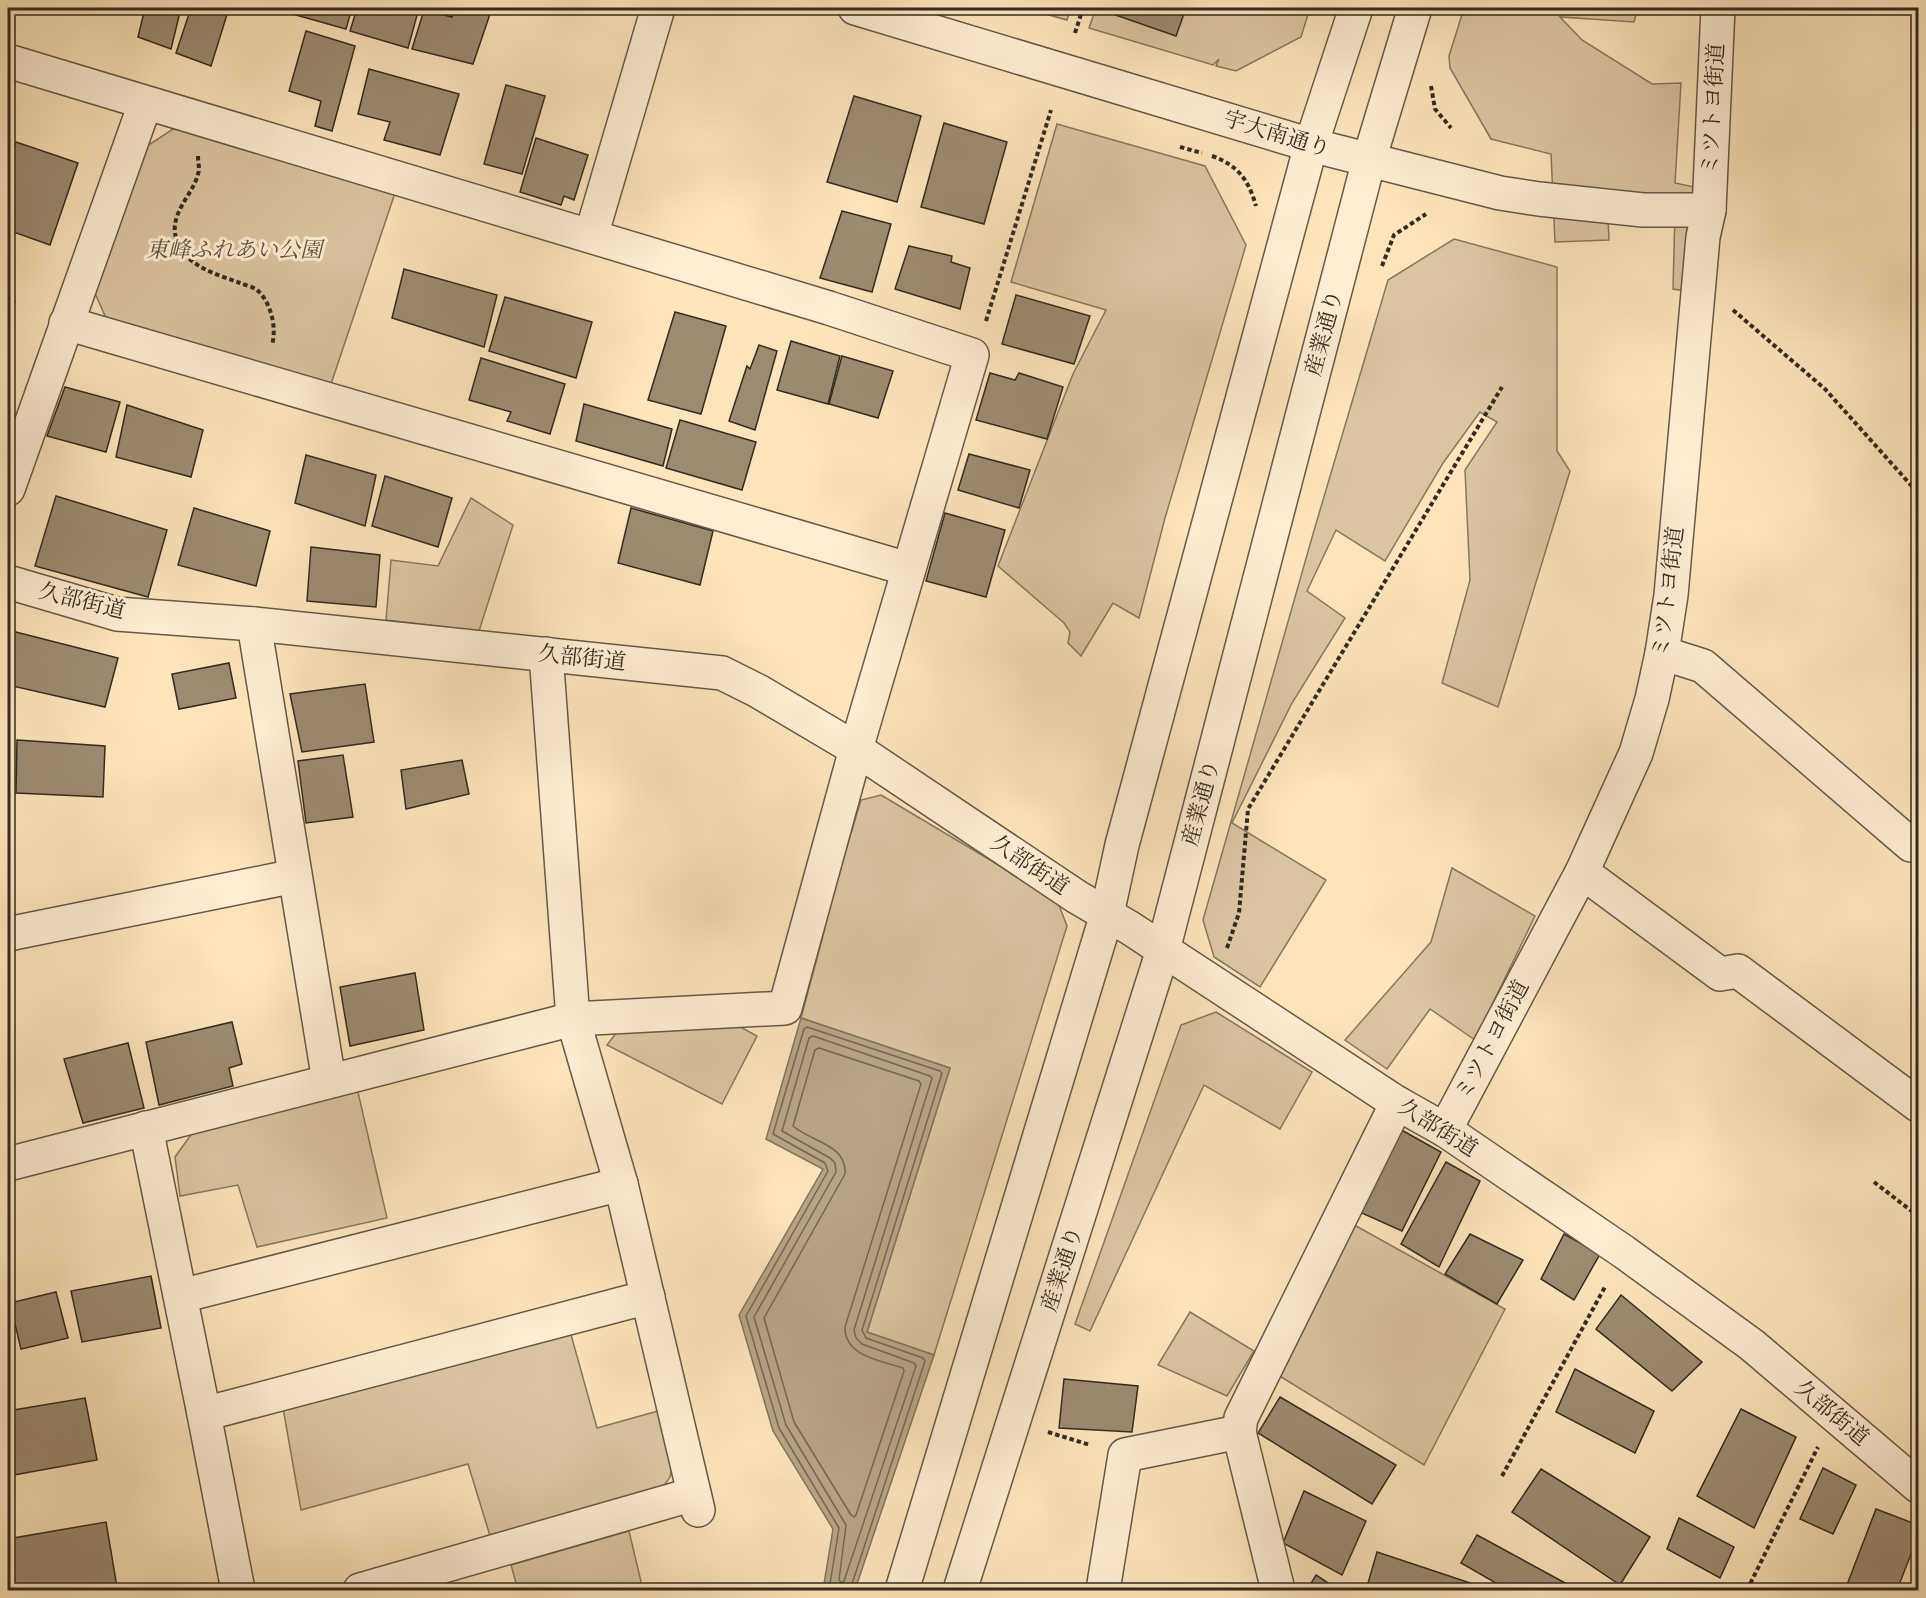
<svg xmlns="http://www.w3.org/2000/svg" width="1926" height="1598" viewBox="0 0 1926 1598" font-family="Cardo,'Noto Serif JP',serif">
<rect width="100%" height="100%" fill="#fde4bb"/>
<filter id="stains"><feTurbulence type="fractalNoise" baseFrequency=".00333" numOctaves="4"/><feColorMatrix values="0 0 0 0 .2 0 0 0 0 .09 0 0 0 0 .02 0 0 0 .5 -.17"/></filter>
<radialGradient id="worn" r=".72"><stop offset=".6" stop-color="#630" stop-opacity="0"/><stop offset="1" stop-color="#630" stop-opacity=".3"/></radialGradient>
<!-- green -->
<g fill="#dbc5a1" stroke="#877861" stroke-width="1.5">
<path d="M1024,8H1071L1067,20Z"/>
<path d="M1096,8H1310L1301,37L1236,71L1216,66L1219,59L1213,65L1089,28Z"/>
<path d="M1464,8H1638L1634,22L1560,17L1582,40L1652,84L1681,83L1675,183L1718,192L1713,295L1673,289L1675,211L1607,194L1609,240L1555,242L1551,154L1491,139L1450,68L1449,56Z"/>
<path d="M1057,124L1205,166L1246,245L1165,518L1139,618L1113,603L1081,656L1068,643L1070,632L1064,623L998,566L1073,374L1106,310L1011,282Z"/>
<path d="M176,127L395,193L331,384L106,318L94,291L147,146Z"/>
<path d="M1454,239L1557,267V451L1570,471L1498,707L1442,683L1470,580L1465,470L1497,422L1480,412L1443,463L1385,561L1336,530L1307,591L1345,618L1292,703L1232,823L1326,880L1260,987L1214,957L1203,920L1313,534L1388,280Z"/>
<path d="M471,498L513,525L479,631L386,620L391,560L438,566Z"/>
<path d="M881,795L1057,900L1067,926L934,1355L867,1332L950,1068L801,1018L825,928L819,939L861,800Z"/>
<path d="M1452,868L1535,916L1475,1040L1430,1009L1387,1069L1345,1040L1431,942Z"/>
<path d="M1216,1012L1312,1072L1280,1129L1204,1085L1090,1331L1075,1324L1181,1025Z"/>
<path d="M726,1019L757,1036L722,1104L607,1045L620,1028Z"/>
<path d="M357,1088L387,1218L257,1247L238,1185L180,1196L175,1157L193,1132Z"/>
<path d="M1349,1222L1505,1309L1424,1465L1273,1372Z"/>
<path d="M1190,1312L1254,1351L1227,1396L1158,1365Z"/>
<path d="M570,1331L597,1428L658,1411L672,1467L670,1477L661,1490L491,1539L468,1464L301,1510L283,1408Z"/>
<path d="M629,1531L643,1590H518L511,1565Z"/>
</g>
<!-- water -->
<path fill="#b8a587" stroke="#83745e" stroke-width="1.5" d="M801,1018L950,1068L867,1332L934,1355L855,1590H823L833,1529L773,1431L739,1315L823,1169L766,1139Z"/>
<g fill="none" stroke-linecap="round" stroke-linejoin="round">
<!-- shore -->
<g stroke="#766854" stroke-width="1.5">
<path d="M813,1036L930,1076L932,1078L854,1330L856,1338L862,1344L914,1363L916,1366L844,1581L842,1583L839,1580L846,1525L786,1425L754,1317L836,1172L835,1163L830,1158L782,1131L809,1038Z"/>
<path d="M819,1048L919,1081L921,1084L845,1327C844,1356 881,1361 903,1368L904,1371L856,1515L854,1517L851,1515L794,1422L764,1318L845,1174C847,1144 811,1142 793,1126L815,1050Z"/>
<path d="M829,1590L839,1528L779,1428L746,1316L828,1171L825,1163L773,1134L804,1029L807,1027L940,1071L942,1073L862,1330L866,1338L923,1358L925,1361L850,1590"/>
</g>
</g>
<!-- building -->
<g fill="#9c8b71" stroke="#332b21" stroke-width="1.5">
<path d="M145,8H181L171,49L138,37Z"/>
<path d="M191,8H229L211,66L176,53Z"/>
<path d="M271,8H352L346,29Z"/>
<path d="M357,8H419L408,48L350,31Z"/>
<path d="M455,8H492L473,64L412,49L424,10L452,17Z"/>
<path d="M1112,8H1186L1176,36L1110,13Z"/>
<path d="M306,31L355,46L332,131L315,126L321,101L289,91Z"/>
<path d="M369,69L459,94L440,155L384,140L390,122L358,114Z"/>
<path d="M506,85L545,96L522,174L484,164Z"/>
<path d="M854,96L921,116L897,202L827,182Z"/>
<path d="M944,123L1007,142L984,224L921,207Z"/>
<path d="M536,138L588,155L574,200L564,196L561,205L520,192Z"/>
<path d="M16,142L78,163L50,245L8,230V167Z"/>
<path d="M842,211L891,224L872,292L820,278Z"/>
<path d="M909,246L952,256L951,262L970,268L960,309L895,289Z"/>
<path d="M404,269L497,295L484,347L392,318Z"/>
<path d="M1016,295L1090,316L1074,364L1002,344Z"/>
<path d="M505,297L592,322L576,378L489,351Z"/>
<path d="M8,299L15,301L8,322Z"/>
<path d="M675,312L726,326L701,414L648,400Z"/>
<path d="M791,341L840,356L828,404L777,390Z"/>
<path d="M759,345L777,351L755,430L729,421L747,366L750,369Z"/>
<path d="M842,356L893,371L878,418L829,404Z"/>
<path d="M481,358L565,384L550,434L507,421L511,412L469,400Z"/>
<path d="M990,373L1015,380L1019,373L1063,387L1047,439L976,420Z"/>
<path d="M65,387L120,402L106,452L47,436Z"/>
<path d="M584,404L672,429L663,466L576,441Z"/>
<path d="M127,405L203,430L191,477L116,457Z"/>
<path d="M680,420L756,442L742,490L666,468Z"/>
<path d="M969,454L1030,470L1019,508L958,490Z"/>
<path d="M306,455L376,475L365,526L295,503Z"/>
<path d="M385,476L452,498L438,547L372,526Z"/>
<path d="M56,496L167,530L148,597L35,566Z"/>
<path d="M194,508L270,531L256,586L178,565Z"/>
<path d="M631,508L713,531L700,585L618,563Z"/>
<path d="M945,513L1005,530L986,597L926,581Z"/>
<path d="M311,547L380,555L376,607L307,601Z"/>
<path d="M8,630L118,658L105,707L8,685Z"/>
<path d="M229,663L236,698L179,709L172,674Z"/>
<path d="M365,684L374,742L302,752L290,694Z"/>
<path d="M17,740L105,746L103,797L16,793Z"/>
<path d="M8,741H13L11,793H8Z"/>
<path d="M343,755L353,817L306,823L298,761Z"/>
<path d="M462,760L469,794L406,809L401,770Z"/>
<path d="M415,973L424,1030L350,1046L340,987Z"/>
<path d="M232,1022L242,1064L229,1068L233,1086L159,1105L146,1042Z"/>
<path d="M128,1043L144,1108L83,1123L64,1059Z"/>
<path d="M1398,1128L1441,1152L1402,1231L1355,1210Z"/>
<path d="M1446,1162L1480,1181L1439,1267L1401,1244Z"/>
<path d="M1470,1234L1523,1260L1497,1304L1445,1274Z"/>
<path d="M1564,1234L1600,1254L1574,1300L1541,1279Z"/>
<path d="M151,1276L161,1328L82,1342L71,1291Z"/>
<path d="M56,1292L68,1338L21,1349L10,1303Z"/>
<path d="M1621,1295L1702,1362L1672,1391L1596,1329Z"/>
<path d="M1575,1369L1654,1411L1635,1453L1556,1412Z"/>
<path d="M1064,1379L1138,1386L1132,1432L1059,1428Z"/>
<path d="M1280,1397L1396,1465L1372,1504L1258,1433Z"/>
<path d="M85,1398L97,1460L8,1476V1411Z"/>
<path d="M1741,1409L1796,1437L1754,1528L1697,1496Z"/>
<path d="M1823,1468L1856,1485L1833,1534L1800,1519Z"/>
<path d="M1541,1469L1650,1537L1620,1585L1512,1512Z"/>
<path d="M1304,1491L1366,1521L1342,1575L1283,1543Z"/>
<path d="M1876,1509L1918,1525V1536L1897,1590H1845Z"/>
<path d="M1679,1518L1734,1547L1720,1578L1667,1549Z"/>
<path d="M106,1522L117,1587L99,1590H12L8,1565V1539Z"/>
<path d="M1477,1535L1578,1590H1508L1461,1563Z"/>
<path d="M1377,1552L1473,1584L1469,1590H1366Z"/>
<path d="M1316,1575L1339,1590H1307Z"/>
</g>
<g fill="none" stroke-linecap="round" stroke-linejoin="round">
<!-- minor casing -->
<g stroke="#665948" stroke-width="36">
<g id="minor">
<path d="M855,8L1311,145L1500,193L1539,199L1643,210H1709"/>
<path d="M8,61L829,308L972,355L856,749L785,1008L573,1019L8,1164"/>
<path d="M591,236L658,8"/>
<path d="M66,323L908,569"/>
<path d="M8,489L145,104"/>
<path d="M8,582L117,614L254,624L722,673L758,691L856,749L1077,897L1130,928L1397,1103L1445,1130L1624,1252L1752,1345L1918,1486"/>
<path d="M254,624L329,1081"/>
<path d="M1662,653L1703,666L1911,845"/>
<path d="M546,654L573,1019L621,1184L698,1510"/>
<path d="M1582,872L1720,974L1738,971L1918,1105"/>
<path d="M8,934L295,876"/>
<path d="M146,1128L204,1414L238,1590"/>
<path d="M1445,1130L1582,872L1636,753L1652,699L1662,653L1671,595L1703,237L1709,210L1718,8"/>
<path d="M181,1296L621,1184"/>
<path d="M204,1414L648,1297"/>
<path d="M360,1590L694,1494"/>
<path d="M902,1590L1107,914L1122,845L1311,145L1356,8"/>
<path d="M960,1590L1163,950L1369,160L1415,8"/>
<path d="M1103,1590L1125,1455L1239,1432"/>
<path d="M1278,1590L1239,1432L1241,1418L1397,1103"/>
</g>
</g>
<!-- path -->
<g stroke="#332b21" stroke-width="4" stroke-dasharray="4.5 3" stroke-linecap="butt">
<path d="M1075,33L1083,8"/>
<path d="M1431,86L1435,109L1451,128"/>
<path d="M1180,147L1202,153"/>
<path d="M198,156C198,162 200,169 198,174C193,195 169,213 176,238C184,266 216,274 240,283C245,285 253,287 257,290C271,302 277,328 272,345"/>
<path d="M1212,156C1238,165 1249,181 1256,206"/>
<path d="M1382,266L1394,235L1426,214"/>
<path d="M1733,310L1825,389L1918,493"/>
<path d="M986,321L1051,110"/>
<path d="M1227,948L1239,913L1248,809L1502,387"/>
<path d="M1874,1182L1918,1216"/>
<path d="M1048,1432L1090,1445"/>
<path d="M1502,1476L1606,1285"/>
<path d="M1747,1590L1818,1447"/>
</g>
<!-- minor -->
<use href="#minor" stroke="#feedd3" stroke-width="33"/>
</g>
<g text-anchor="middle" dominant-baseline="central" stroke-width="6" stroke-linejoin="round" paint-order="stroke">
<!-- street labels -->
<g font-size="22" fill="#332b21" stroke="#feedd3">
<text transform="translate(1713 109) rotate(-87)">ミツトヨ街道</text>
<text transform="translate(1277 134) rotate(17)">宇大南通り</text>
<text transform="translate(1324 333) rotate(-75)">産業通り</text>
<text transform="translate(1668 592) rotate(-83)">ミツトヨ街道</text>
<text transform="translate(82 601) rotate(14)">久部街道</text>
<text transform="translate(582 658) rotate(6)">久部街道</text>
<text transform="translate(1201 803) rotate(-75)">産業通り</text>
<text transform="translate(1030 865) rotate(34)">久部街道</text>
<text transform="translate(1492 1040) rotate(-62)">ミツトヨ街道</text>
<text transform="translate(1438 1128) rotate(32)">久部街道</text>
<text transform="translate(1062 1269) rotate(-72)">産業通り</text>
<text transform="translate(1832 1413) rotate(40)">久部街道</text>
</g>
<!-- park labels -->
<g font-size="22" font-style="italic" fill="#5d5241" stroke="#feedd3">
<text x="234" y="250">東峰ふれあい公園</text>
</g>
</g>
<!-- margin -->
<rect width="1926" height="1598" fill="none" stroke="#fde4bb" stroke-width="30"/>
<rect x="9" y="9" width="1908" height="1580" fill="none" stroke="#332b21" stroke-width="3"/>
<rect x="15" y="15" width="1896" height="1568" fill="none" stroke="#332b21" stroke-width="1.5"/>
<rect width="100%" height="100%" filter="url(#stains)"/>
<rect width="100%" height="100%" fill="url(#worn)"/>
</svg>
